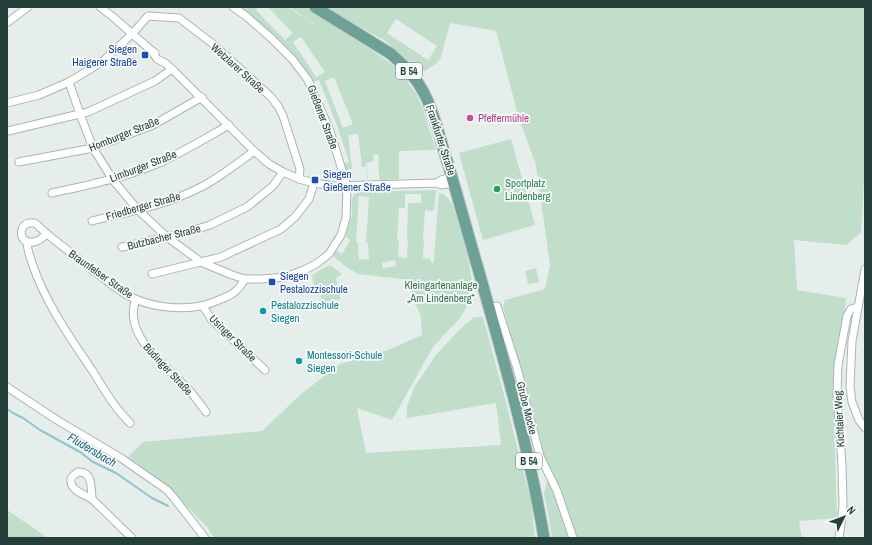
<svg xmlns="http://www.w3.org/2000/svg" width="872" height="545" viewBox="0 0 872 545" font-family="'Archivo Narrow',sans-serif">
<rect width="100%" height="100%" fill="#e6eeeb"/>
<!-- green -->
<g fill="#c0deca" fill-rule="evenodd">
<path d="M240,7H245L247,9L249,7H259L256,10L285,40L293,33L268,7H287L323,29L289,7H306L376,53L397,68L407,79L409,84L417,95L423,109L436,150L399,151V179L380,180L378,165L379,164L378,154L373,155L374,160L371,162L366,163L368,179L367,178L366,166L362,167L358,134L348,135L352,169L346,170L344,164L349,162L338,128L319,80L314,82C296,52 268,29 240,7ZM301,37L325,72L316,77L293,42ZM334,77L353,124L343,128L325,81Z"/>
<path d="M324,7H865V164L861,232L847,245L794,240L797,290L846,298L834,419L837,518L799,521L802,538H552L549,518L544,494L547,481L554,477C544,460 541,452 539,433L503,307L505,300L545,289L550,265L536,165L519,119L496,31L450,23L441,57L437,63L425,71L418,69L384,40L339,16ZM396,19L437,46L428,60L387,33Z"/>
<path d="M511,139L535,225L483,240L459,153Z"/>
<path d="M436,190L434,211L425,210L423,239H424L423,258L430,259L432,263H434V258L439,193L445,195L453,205L466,248L472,280V292L467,306L460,318L433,347L392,420L357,408L366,453L501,445L496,403L407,418V406L415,386L436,355L461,328L474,317H483L504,395L531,502L535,538H214L207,527L167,486L128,457L143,442L262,431L300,395L340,364L388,350L422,335L421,316L412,296L410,280L358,274L345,266L334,257V254L336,251L342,254L350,240L346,237C346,230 350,223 352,215C352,209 350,200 354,195C355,193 356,193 359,192ZM405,194H421V203H408L407,241H408L407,258L398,257L399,241L397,240L399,208H405ZM359,196L369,197L366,243H368L369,259L359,260L358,243L356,242ZM395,260L396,266L383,268L382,263Z"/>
<path d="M330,265L342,274L336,278L340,299L322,303L319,285H314L312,275Z"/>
<path d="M536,268L539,282L528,284L525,271Z"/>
<path d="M7,510L48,538H7Z"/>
</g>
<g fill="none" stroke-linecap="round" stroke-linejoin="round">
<!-- stream -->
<path stroke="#91c3d0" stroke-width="2" d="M7,409L13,413L23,418L40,430L80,452L93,462L116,473L152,498L168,506"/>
<!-- minor casing -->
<g stroke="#a8b6b2" stroke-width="9">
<g id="minor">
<path d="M100,7L113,17L152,51L155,53"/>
<path d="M8,22L28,7"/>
<path d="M152,51L157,59L165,63L172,69L254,151L269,164L283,172L299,179L314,183L334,186L437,183L441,185L454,183"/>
<path d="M69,82L80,114L93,148L113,180L138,210L167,237L201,262L232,275L245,279H262L285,277L304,270L316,264L329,254L341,235L346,218L347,186L330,131L308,80L293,60L271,38L246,16L233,7"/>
<path d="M7,103L39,95L69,82L79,76L103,61L132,34L148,16L179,18L213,44L271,97L278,106L283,116L300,169L299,179"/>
<path d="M8,131L88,112L155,81L172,69"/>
<path d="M19,162L93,148L153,125L202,97"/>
<path d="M437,183L441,180L452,177"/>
<path d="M52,193C88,185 124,178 159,163C183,152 206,138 229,125"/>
<path d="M92,221C128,212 167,205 201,187C220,177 237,164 254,151"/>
<path d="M28,223H35L47,234C43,237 38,242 33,242C20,244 17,228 28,223Z"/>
<path d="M47,234C66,249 84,264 103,278C110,283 117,289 125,294C149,308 186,312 211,303C228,296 235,296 245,279"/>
<path d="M27,242C27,249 30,256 32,263C45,302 69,336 92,370C103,388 114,407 130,423"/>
<path d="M122,247L181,234L210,225L247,207L273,186L283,172"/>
<path d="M865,269L852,341L850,386L852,402L859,420L865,428"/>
<path d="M152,274L221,257L281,229L295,217L309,199L314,183"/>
<path d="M136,299C122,335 165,365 187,388C194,395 200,404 206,412"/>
<path d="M203,306L211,319L265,370"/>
<path d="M489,308L497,306L517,368L540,456L557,491L573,538"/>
<path d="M7,387L57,420L121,458L167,490L174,498L205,538"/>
<path d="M78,472C93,471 91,489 92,499C85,495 69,490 71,479C72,476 75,474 78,472Z"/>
<path d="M92,499L132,538"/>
<path d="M839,538L842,517L843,504L842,465L837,395L838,365L847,316L851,309L858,307"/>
</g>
</g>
<!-- primary casing -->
<g stroke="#c2cac8" stroke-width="13">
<path id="primary" d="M315,7L391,54C404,65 416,77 424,93C432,108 436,124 441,141C451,173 460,205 469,237C497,336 527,436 544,538"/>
</g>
<!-- minor -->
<use href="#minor" stroke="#fff" stroke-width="7"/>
<!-- primary -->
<use href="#primary" stroke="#6da196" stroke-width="11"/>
</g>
<!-- markers -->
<g fill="#1a4fb4" stroke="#f7faf9" stroke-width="1.5">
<rect x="141" y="51" width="8" height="8" rx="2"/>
<rect x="311" y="176" width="8" height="8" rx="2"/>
<rect x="268" y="278" width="8" height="8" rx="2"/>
</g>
<circle fill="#d1479c" stroke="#f7faf9" stroke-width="1.5" cx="470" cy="118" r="4"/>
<circle fill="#2e9e5b" stroke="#f7faf9" stroke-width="1.5" cx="497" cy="189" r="4"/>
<g fill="#0f9aa8" stroke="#f7faf9" stroke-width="1.5">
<circle cx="263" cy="311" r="4"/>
<circle cx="299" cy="361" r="4"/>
</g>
<g text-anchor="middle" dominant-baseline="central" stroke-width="3.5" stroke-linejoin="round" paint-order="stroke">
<!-- shield labels -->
<g fill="#f7faf9" stroke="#647873" stroke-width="1">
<rect x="396" y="63" width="26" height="16" rx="3"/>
<rect x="516" y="453" width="26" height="16" rx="3"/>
</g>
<g font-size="10" font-weight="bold" fill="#25403a">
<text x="409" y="71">B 54</text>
<text x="529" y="461">B 54</text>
</g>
<!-- transit labels -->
<g font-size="11" fill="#164399" stroke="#f7faf9" text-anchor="start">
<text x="137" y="49" text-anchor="end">Siegen<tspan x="137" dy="13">Haigerer Straße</tspan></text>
<text x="323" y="174">Siegen<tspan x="323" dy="13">Gießener Straße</tspan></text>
<text x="280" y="276">Siegen<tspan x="280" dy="13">Pestalozzischule</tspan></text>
</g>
<!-- street labels -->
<g font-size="11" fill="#25403a" stroke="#f7faf9">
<text transform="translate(238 68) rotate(42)">Wetzlarer Straße</text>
<text transform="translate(323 117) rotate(69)">Gießener Straße</text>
<text transform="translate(124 134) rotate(-22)">Homburger Straße</text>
<text transform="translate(441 140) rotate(72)">Frankfurter Straße</text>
<text transform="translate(143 166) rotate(-21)">Limburger Straße</text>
<text transform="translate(143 206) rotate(-16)">Friedberger Straße</text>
<text transform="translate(164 237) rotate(-14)">Butzbacher Straße</text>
<text transform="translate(101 274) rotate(35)">Braunfelser Straße</text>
<text transform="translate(233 338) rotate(45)">Usinger Straße</text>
<text transform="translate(168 369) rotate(47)">Büdinger Straße</text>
<text transform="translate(527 408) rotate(76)">Grube Mocke</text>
<text transform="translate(839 419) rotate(-93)">Kichtaler Weg</text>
</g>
<!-- hotel labels -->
<g font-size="11" fill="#b23c85" stroke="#f7faf9" text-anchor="start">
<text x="478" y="118">Pfeffermühle</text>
</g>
<!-- leisure labels -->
<g font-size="11" fill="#27864d" stroke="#f7faf9" text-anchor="start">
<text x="505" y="183">Sportplatz<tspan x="505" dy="13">Lindenberg</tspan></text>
</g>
<!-- park labels -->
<g font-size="11" fill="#31754f" stroke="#f7faf9">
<text x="441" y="285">Kleingartenanlage<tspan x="441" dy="13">„Am Lindenberg“</tspan></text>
</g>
<!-- culture labels -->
<g font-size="11" fill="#0d838f" stroke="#f7faf9" text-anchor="start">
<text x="271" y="305">Pestalozzischule<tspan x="271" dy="13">Siegen</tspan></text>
<text x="307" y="355">Montessori-Schule<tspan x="307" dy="13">Siegen</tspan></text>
</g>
<!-- water labels -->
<g font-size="12" font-style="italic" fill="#21677a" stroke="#f7faf9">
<text transform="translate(92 450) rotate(31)">Fludersbach</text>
</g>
</g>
<!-- border -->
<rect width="872" height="545" fill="none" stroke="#25403a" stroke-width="16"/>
<!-- north arrow -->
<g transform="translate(844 517) rotate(48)" stroke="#f7faf9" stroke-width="3" paint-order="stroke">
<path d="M0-3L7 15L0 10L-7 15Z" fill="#25403a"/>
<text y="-6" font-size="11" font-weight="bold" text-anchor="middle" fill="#25403a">N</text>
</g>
</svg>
